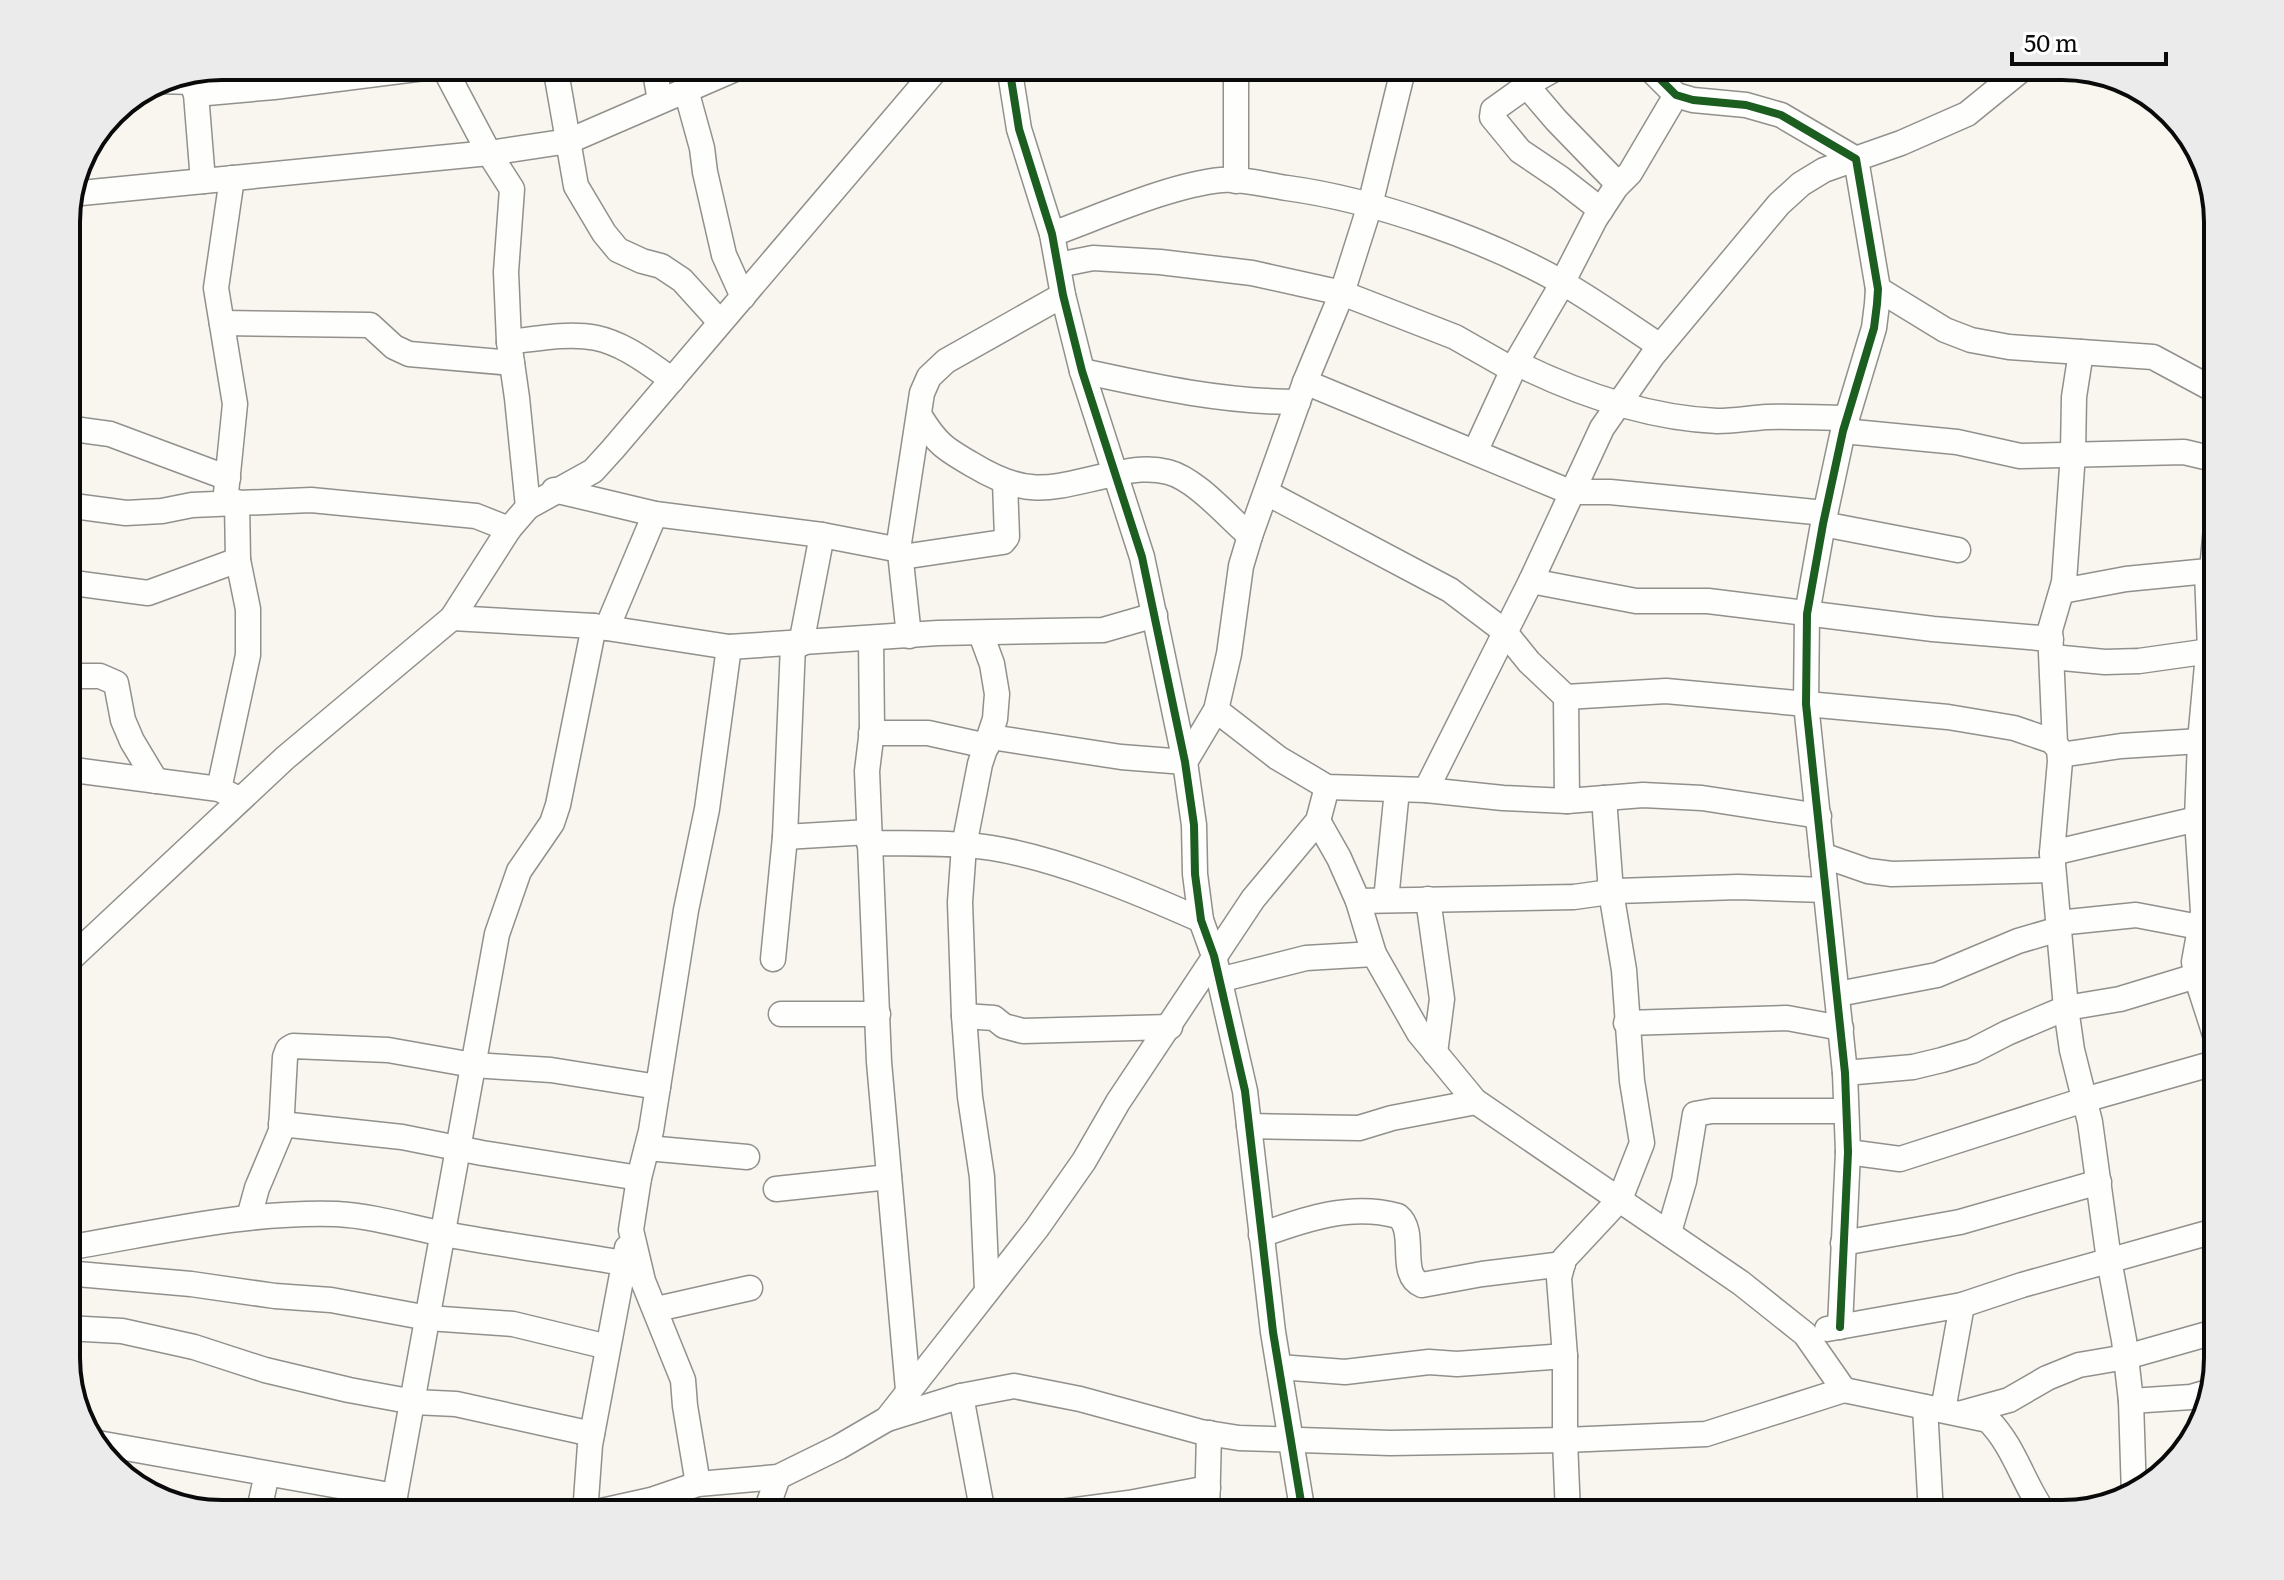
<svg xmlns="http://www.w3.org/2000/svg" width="2284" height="1580" viewBox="0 0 2284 1580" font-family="Literata,serif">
<rect width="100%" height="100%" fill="#f8f6ee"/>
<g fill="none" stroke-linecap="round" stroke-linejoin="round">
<!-- street casing -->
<g stroke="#91908d" stroke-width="27">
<g id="street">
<path d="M443,66L489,153L512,189L506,272L509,342L517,398L528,507"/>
<path d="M555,66L576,186L604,233L618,250L642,261L661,266L682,280L720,322"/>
<path d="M654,66L660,101"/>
<path d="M1009,66L1019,129L1052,234L1063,295L1082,371L1142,557L1185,762L1194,825L1195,874L1201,920L1214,956L1245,1091L1273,1332L1303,1514"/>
<path d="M1560,66L1535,80L1493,110L1492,117L1520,151L1560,178L1601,210"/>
<path d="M1647,66L1676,95L1693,100L1746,105L1781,115L1856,159L1878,289L1877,304L1874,328L1843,431L1823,524L1807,614L1806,704L1845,1073L1848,1152L1840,1327"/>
<path d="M187,73L196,94L203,181"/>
<path d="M158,81L193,82"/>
<path d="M1527,86L1556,120L1618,184"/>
<path d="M686,90L702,148L705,172L724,255L743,297"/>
<path d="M196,94L274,87L440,66"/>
<path d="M1236,181V66"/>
<path d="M71,194L489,153L569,141L742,66"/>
<path d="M1052,234C1102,216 1170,185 1221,180C1242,178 1266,185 1287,188C1375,200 1486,239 1563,283C1596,302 1628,325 1660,346"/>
<path d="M1058,265L1093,258L1160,262L1252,273L1342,293L1455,337L1513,370"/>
<path d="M1878,289L1945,330L1971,340L2009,347L2153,357L2218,392"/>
<path d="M222,323L370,325L394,347L409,354L512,363"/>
<path d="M509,342C590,331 604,329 672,380"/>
<path d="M1516,363C1577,393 1649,418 1717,421C1734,421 1750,418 1767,417C1793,416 1820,418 1847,418"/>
<path d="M1082,371C1155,387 1223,402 1298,402"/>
<path d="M1305,382L1570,492H1610L1825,513"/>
<path d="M920,416C936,443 945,449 973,465C1031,500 1052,487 1114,474C1132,470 1149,467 1168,472C1196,479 1228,517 1250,536"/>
<path d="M66,428L110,434L228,478"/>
<path d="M1843,431L1957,442L2020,456L2184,452L2218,460"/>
<path d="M1475,452L1516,363L1558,291L1595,219L1616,187L1630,173L1676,95"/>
<path d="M554,490L655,514L822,535L900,550"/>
<path d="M1267,493L1450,590L1504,631L1529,662L1566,697L1567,801"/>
<path d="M225,503L235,404L216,288L232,178"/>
<path d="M66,505L126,513L162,511L192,505L311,500L476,516L509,529"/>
<path d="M1823,524L1958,550"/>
<path d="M902,557L1003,542L1007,537L1005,482"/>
<path d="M2212,570L2217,517L2218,476"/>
<path d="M2207,572L2210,650"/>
<path d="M1531,581L1636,601H1708L1933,629L2051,639"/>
<path d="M66,582L148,593L238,560"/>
<path d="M2062,591L2126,579L2218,570"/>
<path d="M452,618L594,626L729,647L938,633L1103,630L1155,615"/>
<path d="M607,628L655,514"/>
<path d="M981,634L992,664L997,694L995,719L980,764L964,846L960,902L964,1016L970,1097L982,1177L987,1290"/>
<path d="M909,636L899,543L922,393L929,377L946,361L1063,295"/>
<path d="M871,639L872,730L867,771L879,1062L908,1390"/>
<path d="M801,644L822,535"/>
<path d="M2204,651L2207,665L2200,741L2197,819L2203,912L2194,962L2197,979L2218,1044"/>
<path d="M2052,657L2105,662L2139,661L2217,650"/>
<path d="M66,676H100L116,683L123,720L132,741L156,781"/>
<path d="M1566,697L1666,691L1948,717L2014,728L2052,741L2059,749L2060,761L2052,853L2066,1008L2072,1050L2090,1122L2109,1260L2124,1340L2131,1401L2134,1495"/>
<path d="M1216,710L1278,758L1327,787L1426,790L1503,798L1567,801L1643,795L1702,798L1819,816"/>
<path d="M871,733H928L987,746"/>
<path d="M991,737L1121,757L1185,762L1216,710L1229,654L1241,566L1250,536L1305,382L1342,293L1370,205L1404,66"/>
<path d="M2055,744L2050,630L2064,582L2073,453L2074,397L2081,352"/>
<path d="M2060,755L2121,746L2200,741"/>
<path d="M66,769L219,789L233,796"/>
<path d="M219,789L248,655V609L238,560L237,502"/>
<path d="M1426,790L1531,581L1602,428L1653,355L1779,204L1801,184L1824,170L1901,143L1967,114L2026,66"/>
<path d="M1318,821L1339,858L1358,901L1374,954L1419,1033L1475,1101L1741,1283L1805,1334L1844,1390L1988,1420C2015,1447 2023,1484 2045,1514"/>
<path d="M785,837L869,832"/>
<path d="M869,843C910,844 952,842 992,848C1059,859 1138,892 1201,920"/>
<path d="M2052,853L2197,819"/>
<path d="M1822,855L1868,871L1892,874L2053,870"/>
<path d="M1428,899L1442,999L1435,1053"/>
<path d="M1386,900L1397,790"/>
<path d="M1358,901L1574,897L1617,891L1738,887L1825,890"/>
<path d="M2058,923L2136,915L2199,927"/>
<path d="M773,959L785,837L793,645"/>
<path d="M66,963L285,758L452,618L509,529L528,507L593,471L613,449L939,66"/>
<path d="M1219,980L1306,958L1374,954"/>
<path d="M1838,994L1937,975L2018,941L2059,929"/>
<path d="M781,1014H878"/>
<path d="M964,1016L994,1018L1004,1026L1023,1031L1170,1027"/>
<path d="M1626,1023L1787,1018L1841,1028"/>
<path d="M1845,1073L1913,1067L1942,1060L1972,1051L2007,1033L2066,1008L2120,999L2196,976"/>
<path d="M281,1124L402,1137L482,1153L639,1178"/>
<path d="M1249,1126L1359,1128L1392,1118L1476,1102"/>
<path d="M647,1148L747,1157"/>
<path d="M1848,1152L1900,1159L2084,1100L2218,1062"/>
<path d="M776,1189L889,1177"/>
<path d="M249,1217L257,1188L281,1131L285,1057L288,1049L293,1046L388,1050L473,1065L551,1070L658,1087"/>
<path d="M1669,1232L1684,1181L1695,1114L1712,1111H1846"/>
<path d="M1261,1235C1305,1219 1351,1203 1398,1216C1418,1232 1397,1275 1422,1285L1482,1274L1563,1264"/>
<path d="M1843,1243L1960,1222L2099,1182"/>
<path d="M66,1248C157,1233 245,1211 337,1214C373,1216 409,1227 444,1234C504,1245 564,1253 624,1263"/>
<path d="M66,1273L191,1284L275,1296L331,1300L428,1318L513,1324L608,1347"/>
<path d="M657,1309L750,1288"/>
<path d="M66,1328L122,1331L194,1347L265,1370L349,1390L414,1402L456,1404L592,1434"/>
<path d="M1827,1329L1962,1305L2022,1285L2218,1230"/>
<path d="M1279,1367L1345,1372L1429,1362L1457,1364L1565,1356"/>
<path d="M961,1396L983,1514"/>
<path d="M2131,1401L2191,1397L2208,1392"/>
<path d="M1925,1407L1931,1514"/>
<path d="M1943,1410L1962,1305"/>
<path d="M1962,1413L2009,1400L2047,1378L2079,1365L2126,1357L2218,1331"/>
<path d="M887,1419L961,1396L1014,1386L1080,1399L1201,1432L1239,1438L1390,1443L1565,1440L1706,1434L1844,1390"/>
<path d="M92,1442L395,1496"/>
<path d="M698,1484L685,1406L683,1380L643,1281L631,1230L639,1178L651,1131L686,910L707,809L729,647"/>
<path d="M258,1514L267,1474"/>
<path d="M395,1514V1496L497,934L519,871L552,823L558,805L594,626"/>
<path d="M585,1514L590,1445L627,1248"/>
<path d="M588,1514L651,1500L698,1484L778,1477L839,1447L887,1419L1037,1228L1084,1161L1118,1102L1253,899L1318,821L1327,787"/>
<path d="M765,1514L778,1477"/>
<path d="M1046,1514L1129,1503L1208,1488"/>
<path d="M1207,1514L1209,1433"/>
<path d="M1568,1514L1565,1440V1356L1559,1278L1564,1259L1620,1199L1642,1143L1632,1081L1624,970L1611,892L1604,798"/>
</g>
</g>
<!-- street -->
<use href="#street" stroke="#fefefc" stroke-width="24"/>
<!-- cycleway casing -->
<g stroke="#fff" stroke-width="13">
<g id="cycleway">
<path d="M1009,66L1019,129L1052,234L1063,295L1082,371L1142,557L1185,762L1194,825L1195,874L1201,920L1214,956L1245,1091L1273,1332L1303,1514"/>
<path d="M1647,66L1676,95L1693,100L1746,105L1781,115L1856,159L1878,289L1877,304L1874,328L1843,431L1823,524L1807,614L1806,704L1845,1073L1848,1152L1840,1327"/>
</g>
</g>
<!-- cycleway -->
<use href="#cycleway" stroke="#1b5e20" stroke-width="8"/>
</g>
<!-- crop -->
<path d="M0 0H2284V1580H0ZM222 80H2062A142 142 0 0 1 2204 222V1358A142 142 0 0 1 2062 1500H222A142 142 0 0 1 80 1358V222A142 142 0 0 1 222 80Z" fill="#ebebeb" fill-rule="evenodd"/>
<path fill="none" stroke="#0a0a0a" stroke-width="4" d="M222 80H2062A142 142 0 0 1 2204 222V1358A142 142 0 0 1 2062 1500H222A142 142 0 0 1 80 1358V222A142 142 0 0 1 222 80Z"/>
<!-- scale -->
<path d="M2012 52v12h154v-12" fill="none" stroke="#0a0a0a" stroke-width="4"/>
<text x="2024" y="52" font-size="24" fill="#0a0a0a" stroke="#ffffff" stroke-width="6" paint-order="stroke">50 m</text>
</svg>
